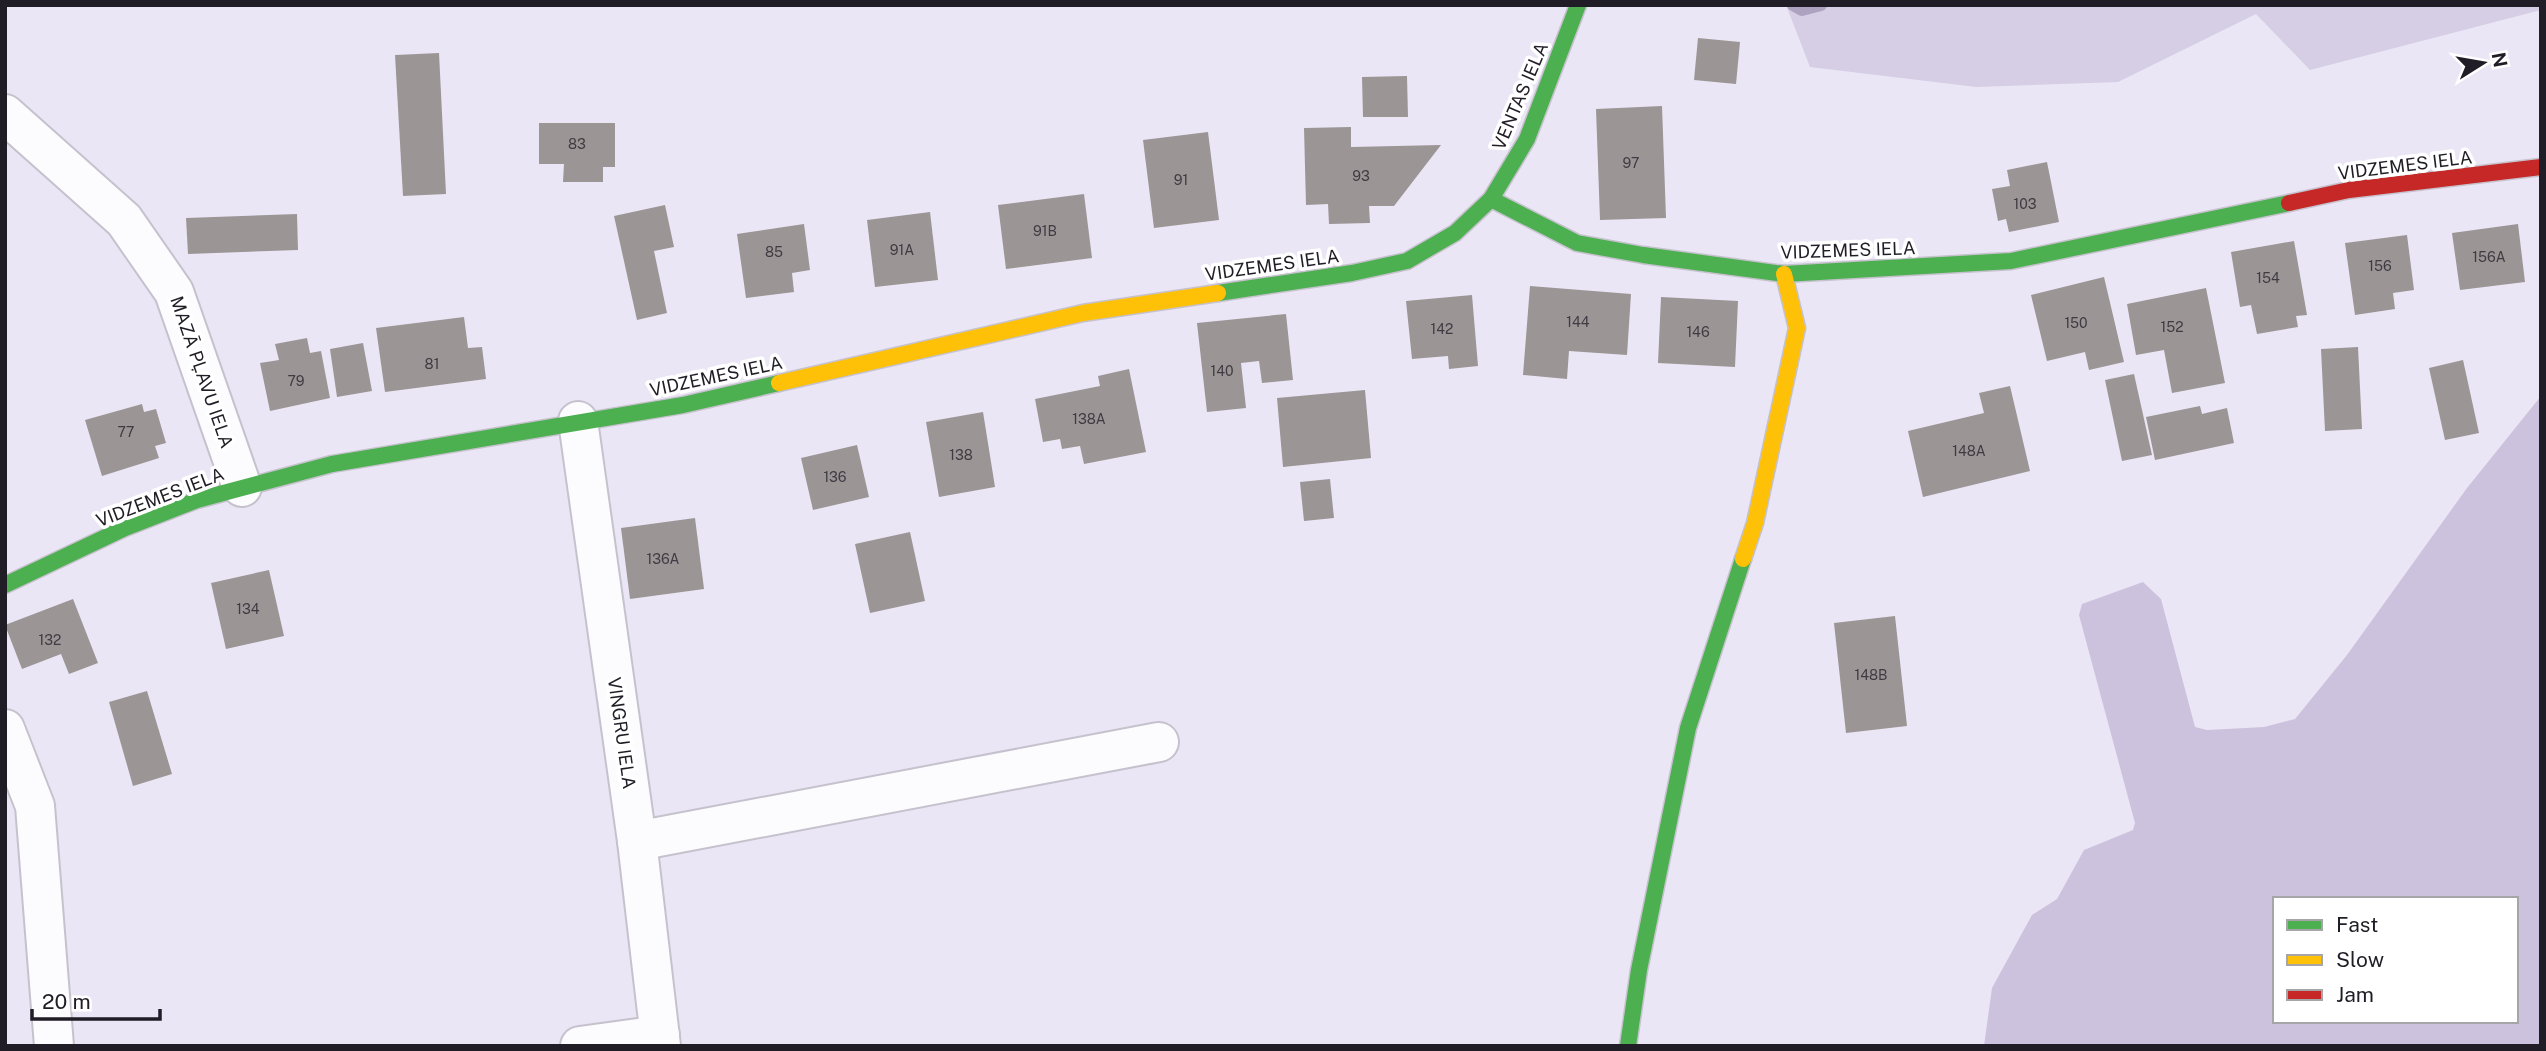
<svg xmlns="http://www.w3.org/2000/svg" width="2546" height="1051" viewBox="0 0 2546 1051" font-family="'Public Sans',sans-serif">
<rect width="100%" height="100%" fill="#ebe6f5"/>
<!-- green -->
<path fill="#d6cee4" d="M1786,5H2541V10L2310,70L2256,14L2118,82L1976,87L1810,67Z"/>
<!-- forest -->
<path fill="#ccc2dd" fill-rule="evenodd" d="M2541,396V1046H1984L1992,988L2032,915L2057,899L2084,850L2133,830L2135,823L2079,615L2082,604L2143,582L2161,599L2195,727L2207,730L2264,727L2295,719L2347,655L2467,488ZM2275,899H2516V1021H2275Z"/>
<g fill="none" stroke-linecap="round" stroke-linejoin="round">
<!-- stream -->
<path stroke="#ada3c0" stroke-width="12" d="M1793,5L1802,10L1821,5"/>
</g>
<!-- building -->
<g fill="#9b9596">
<path d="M1698,38L1740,42L1736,84L1694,80Z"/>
<path d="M439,53L446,194L403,196L395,55Z"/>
<path d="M1407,76L1408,117H1363L1362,77Z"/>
<path d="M1662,106L1666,218L1600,220L1596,109Z"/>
<path d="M539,123H615V167H603V182H563L564,164H539Z"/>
<path d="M1351,127V147L1441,145L1394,206H1369L1370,223L1329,224L1328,204L1306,205L1304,128Z"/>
<path d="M1208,132L1219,220L1154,228L1143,140Z"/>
<path d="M2047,162L2059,222L2009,232L2006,219L1998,221L1992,189L2010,186L2007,170Z"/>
<path d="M1084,194L1092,258L1006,269L998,205Z"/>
<path d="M665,205L674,247L654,251L667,313L637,320L614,216Z"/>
<path d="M930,212L938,280L875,287L867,220Z"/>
<path d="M297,214L298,250L188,254L186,218Z"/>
<path d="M804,224L810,270L792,273L794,292L746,298L737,234Z"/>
<path d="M2518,224L2525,282L2460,290L2452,233Z"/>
<path d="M2407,235L2414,290L2393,293L2395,309L2355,315L2345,243Z"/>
<path d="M2294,241L2307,315L2296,316L2298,327L2257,334L2251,305L2240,307L2231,252Z"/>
<path d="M2104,277L2124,362L2089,370L2085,352L2047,361L2031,295Z"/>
<path d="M1530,286L1631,294L1627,355L1569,351L1567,379L1523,375Z"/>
<path d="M2206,288L2225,383L2172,393L2164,350L2136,355L2127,304Z"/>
<path d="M1472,295L1478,366L1449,369L1448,356L1412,359L1406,301Z"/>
<path d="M1661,297L1738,301L1735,367L1658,363Z"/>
<path d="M1286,314L1293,380L1262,383L1259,361L1241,363L1246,408L1207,412L1197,323Z"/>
<path d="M464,317L468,348L482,347L486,379L385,392L376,328Z"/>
<path d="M307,338L310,353L321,351L330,398L270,411L260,363L279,360L275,344Z"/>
<path d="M363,343L372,391L337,397L330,349Z"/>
<path d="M2358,347L2362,429L2325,431L2321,349Z"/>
<path d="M2463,360L2479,433L2445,440L2429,368Z"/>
<path d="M1129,369L1146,452L1084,464L1080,446L1062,449L1060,439L1043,442L1035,399L1100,386L1098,376Z"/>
<path d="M2134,374L2152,455L2122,461L2105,380Z"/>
<path d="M2010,386L2030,471L1923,497L1908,431L1984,413L1979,393Z"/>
<path d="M1365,390L1371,458L1283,467L1277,398Z"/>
<path d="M142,404L144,412L156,409L166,443L155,446L159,458L102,476L85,420Z"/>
<path d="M2200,406L2202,414L2227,408L2234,443L2155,460L2146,417Z"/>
<path d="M983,412L995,487L939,497L926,422Z"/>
<path d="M857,445L869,497L813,510L801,458Z"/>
<path d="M1330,479L1334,518L1304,521L1300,482Z"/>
<path d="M695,518L704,589L630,599L621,528Z"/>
<path d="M910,532L925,601L870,613L855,544Z"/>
<path d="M269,570L284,636L226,649L211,583Z"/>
<path d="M73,599L98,663L69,674L61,654L22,669L5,625Z"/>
<path d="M1895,616L1907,726L1846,733L1834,623Z"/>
<path d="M147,691L172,774L133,786L109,702Z"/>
</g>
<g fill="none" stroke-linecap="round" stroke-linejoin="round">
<!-- street casing -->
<g stroke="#c6c2cd" stroke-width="42">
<g id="street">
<path d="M5,114L124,220L174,292L242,487"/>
<path d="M578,421L637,841L661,1046"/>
<path d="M5,729L35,806L54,1046"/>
<path d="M637,841L1159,742"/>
<path d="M580,1046L660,1035"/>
</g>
</g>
<!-- fast casing -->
<g stroke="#c6c2cd" stroke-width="19">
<g id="fast">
<path d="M1491,199L1577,243L1643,255L1784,274L2011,261L2289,203"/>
<path d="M1218,293L1352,273L1407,261L1455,233L1491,199L1527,139L1578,5"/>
<path d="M5,585L125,528L197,500L332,464L683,405L779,383"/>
<path d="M1628,1046L1639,970L1688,728L1743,559"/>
</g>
</g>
<!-- slow casing -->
<g stroke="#c6c2cd" stroke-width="19">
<g id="slow">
<path d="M779,383L1083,313L1218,293"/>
<path d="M1743,559L1755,523L1797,328L1784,274"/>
</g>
</g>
<!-- jam casing -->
<g stroke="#c6c2cd" stroke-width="19">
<path id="jam" d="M2289,203L2349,190L2541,167"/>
</g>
<!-- street -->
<use href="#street" stroke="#fcfbfe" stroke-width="38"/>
<!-- fast -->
<use href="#fast" stroke="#4caf50" stroke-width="16"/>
<!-- slow -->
<use href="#slow" stroke="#ffc107" stroke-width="16"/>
<!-- jam -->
<use href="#jam" stroke="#c62828" stroke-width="16"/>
</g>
<g text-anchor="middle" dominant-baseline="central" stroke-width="7" stroke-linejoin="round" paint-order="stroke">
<!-- number labels -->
<g font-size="14" fill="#3f3b42">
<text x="577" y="144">83</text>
<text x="1631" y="163">97</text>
<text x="1361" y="176">93</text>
<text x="1181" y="180">91</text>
<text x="2025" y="204">103</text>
<text x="1045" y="231">91B</text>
<text x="902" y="250">91A</text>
<text x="774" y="252">85</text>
<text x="2489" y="257">156A</text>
<text x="2380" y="266">156</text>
<text x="2268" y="278">154</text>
<text x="1578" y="322">144</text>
<text x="2076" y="323">150</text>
<text x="2172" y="327">152</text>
<text x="1442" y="329">142</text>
<text x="1698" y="332">146</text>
<text x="432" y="364">81</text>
<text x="1222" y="371">140</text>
<text x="296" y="381">79</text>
<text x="1089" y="419">138A</text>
<text x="126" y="432">77</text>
<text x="1969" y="451">148A</text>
<text x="961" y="455">138</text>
<text x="835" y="477">136</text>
<text x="663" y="559">136A</text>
<text x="248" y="609">134</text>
<text x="50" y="640">132</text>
<text x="1871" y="675">148B</text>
</g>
<!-- street labels -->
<g font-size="18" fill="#201d26" stroke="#fff">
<text transform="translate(1520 96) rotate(-67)">VENTAS IELA</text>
<text transform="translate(2405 165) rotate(-7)">VIDZEMES IELA</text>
<text transform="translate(1848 250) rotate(-2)">VIDZEMES IELA</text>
<text transform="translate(1272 265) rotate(-8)">VIDZEMES IELA</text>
<text transform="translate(202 372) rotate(71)">MAZĀ PĻAVU IELA</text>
<text transform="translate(716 376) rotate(-12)">VIDZEMES IELA</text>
<text transform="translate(160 497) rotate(-21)">VIDZEMES IELA</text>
<text transform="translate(622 733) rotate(82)">VINGRU IELA</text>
</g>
</g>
<!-- border -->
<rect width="2546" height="1051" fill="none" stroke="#201d26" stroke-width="14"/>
<!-- legend -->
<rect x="2273" y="897" width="245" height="126" fill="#ffffff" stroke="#a6a5a8" stroke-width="2"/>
<rect x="2287" y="920" width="35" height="10" fill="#4caf50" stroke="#a6a5a8" stroke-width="2"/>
<text x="2336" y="932" font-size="21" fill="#201d26">Fast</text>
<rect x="2287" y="955" width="35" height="10" fill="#ffc107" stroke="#a6a5a8" stroke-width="2"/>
<text x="2336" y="967" font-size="21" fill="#201d26">Slow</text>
<rect x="2287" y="990" width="35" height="10" fill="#c62828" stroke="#a6a5a8" stroke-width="2"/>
<text x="2336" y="1002" font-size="21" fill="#201d26">Jam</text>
<!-- north arrow -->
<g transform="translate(2483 63) rotate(79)" stroke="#ffffff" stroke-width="5" paint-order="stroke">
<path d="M0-5L12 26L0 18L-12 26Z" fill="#201d26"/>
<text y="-10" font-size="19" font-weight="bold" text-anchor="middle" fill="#201d26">N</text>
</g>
<!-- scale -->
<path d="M32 1009v10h128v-10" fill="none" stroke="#201d26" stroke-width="3.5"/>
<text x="42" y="1009" font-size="21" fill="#201d26" stroke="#ffffff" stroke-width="5" paint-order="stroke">20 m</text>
</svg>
